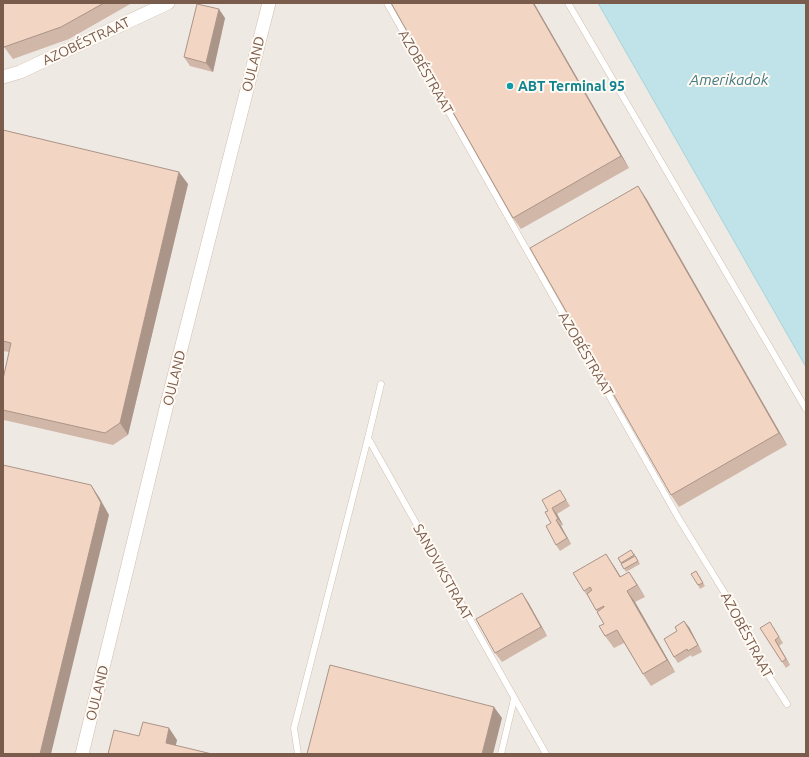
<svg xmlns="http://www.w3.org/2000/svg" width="809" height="757" viewBox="0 0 809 757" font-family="Ubuntu,sans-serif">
<rect width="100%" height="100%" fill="#fdf6ec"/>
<!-- industrial -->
<path fill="#efe9e4" d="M3,3H598L806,367V754H3Z"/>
<!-- water -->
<path fill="#bfe3e8" stroke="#a5d3da" d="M598,3H806V367Z"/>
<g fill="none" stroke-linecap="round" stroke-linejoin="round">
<!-- lane casing -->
<g stroke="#d1beb0" stroke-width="7">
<g id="lane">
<path d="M387,3L679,519L732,605L756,656L787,704"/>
<path d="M568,3L806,409"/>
<path d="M381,384L368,438L546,754"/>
<path d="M298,754L294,728L368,438"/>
<path d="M501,754L514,699"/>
</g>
</g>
<!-- street casing -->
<g stroke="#d1beb0" stroke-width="14">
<g id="street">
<path d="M3,77L20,72L168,3"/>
<path d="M82,754L169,396L269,3"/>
</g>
</g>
<!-- lane -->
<use href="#lane" stroke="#fff" stroke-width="6"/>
<!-- street -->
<use href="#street" stroke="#fff" stroke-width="13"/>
</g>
<!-- wall -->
<g fill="#d1b7a8">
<path d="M3,3H132L69,39L13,59L4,47Z"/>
<path d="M391,3H534L629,168L521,229L513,218Z"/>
<path d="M225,18L213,72L190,66L184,57Z"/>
<path d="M3,130L188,184L128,435L113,445L4,420L3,418V379L9,352L3,351Z"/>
<path d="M646,198L787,445L679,507L671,495Z"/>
<path d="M560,490L570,506L557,514L563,525L561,526L571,544L560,551L556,545L548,511Z"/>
<path d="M634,553L640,564L626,572L618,558Z"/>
<path d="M614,566L621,577L637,584L645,597L635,602L675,672L651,686L643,674L624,643L614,648L605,636L604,624L589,598L584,591Z"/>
<path d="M696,571L705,586L700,589L698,585Z"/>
<path d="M528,602L547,636L502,662L495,653Z"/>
<path d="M689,627L702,652L692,657L691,655L678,663L674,657Z"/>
<path d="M760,628H774L783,643L779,646L790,665L786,668Z"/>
</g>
<!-- shaded-wall -->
<g fill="#aa9588">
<path d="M533,3H534L629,168L621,156Z"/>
<path d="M219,9L225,18L213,72L206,63Z"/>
<path d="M179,172L188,184L128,435L120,423Z"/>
<path d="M638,186L646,198L787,445L779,433Z"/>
<path d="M91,485L99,497L109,515L51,754H40Z"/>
<path d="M552,508L557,514L563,525L558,519Z"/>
<path d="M556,520L561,526L571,544L567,538Z"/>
<path d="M606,554L614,566L628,589L620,577Z"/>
<path d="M629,572L637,584L645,597L637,585Z"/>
<path d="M627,591L635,602L675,672L667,660Z"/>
<path d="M522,593L528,602L547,636L541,627Z"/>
<path d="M684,621L689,627L702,652L698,645Z"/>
<path d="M775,640L779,646L790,665L786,659Z"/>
<path d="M494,707L502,718L493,754H482Z"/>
<path d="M169,728L177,740L174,754L166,743Z"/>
</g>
<!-- building -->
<g fill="#f3d5c3" stroke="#aa9588">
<path d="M3,3H104L61,27L4,47L3,44Z"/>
<path d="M391,3H533L621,156L513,218Z"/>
<path d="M197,4L219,9L206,63L184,57Z"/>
<path d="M3,130L179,172L120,423L105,433L3,410V379L11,343L3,341Z"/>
<path d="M638,186L779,433L671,495L530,248Z"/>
<path d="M3,465L91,485L101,503L40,754H3Z"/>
<path d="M560,490L566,500L552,508L558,519L556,520L567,538L556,545L546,526L551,523L545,512L548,511L542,500Z"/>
<path d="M631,550L634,555L621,563L618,558Z"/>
<path d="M606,554L620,577L629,572L637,585L627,591L667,660L643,674L617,630L605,636L599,626L604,624L597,612L604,607V606L596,610L587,594L592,590L590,587L584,591L573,573Z"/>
<path d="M635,556L638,561L624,569L621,564Z"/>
<path d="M696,571L703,583L698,585L691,574Z"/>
<path d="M522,593L541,627L495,653L476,619Z"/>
<path d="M684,621L698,645L688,651L687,649L674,657L664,639L677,631L675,627Z"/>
<path d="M770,622L779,637L775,640L786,659L782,662L760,628Z"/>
<path d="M330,665L494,707L482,754H307Z"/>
<path d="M143,722L169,728L166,743L212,754H108L114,730L139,736Z"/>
</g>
<!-- markers -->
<circle fill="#0f9aa8" stroke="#fffaf3" stroke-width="1.5" cx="510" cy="86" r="4"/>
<g text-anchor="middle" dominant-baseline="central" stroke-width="4" stroke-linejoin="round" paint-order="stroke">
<!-- street labels -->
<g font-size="14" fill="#7a5c4d" stroke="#fffaf3">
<text transform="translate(86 41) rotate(-25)">AZOBÉSTRAAT</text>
<text transform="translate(253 64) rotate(-76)">OULAND</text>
<text transform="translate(426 72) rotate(60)">AZOBÉSTRAAT</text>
<text transform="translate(586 354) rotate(60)">AZOBÉSTRAAT</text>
<text transform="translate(174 378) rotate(-76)">OULAND</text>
<text transform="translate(443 572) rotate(61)">SANDVIKSTRAAT</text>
<text transform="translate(747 635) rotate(62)">AZOBÉSTRAAT</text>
<text transform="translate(97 693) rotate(-76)">OULAND</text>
</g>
<!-- culture labels -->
<g font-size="14" font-weight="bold" fill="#0d838f" stroke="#fffaf3" text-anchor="start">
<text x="518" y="86">ABT Terminal 95</text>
</g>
<!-- water labels -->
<g font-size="15" font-style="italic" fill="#437c86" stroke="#fffaf3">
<text x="729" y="79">Amerikadok</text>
</g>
</g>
<!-- border -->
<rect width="809" height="757" fill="none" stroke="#7a5c4d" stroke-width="8"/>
</svg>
